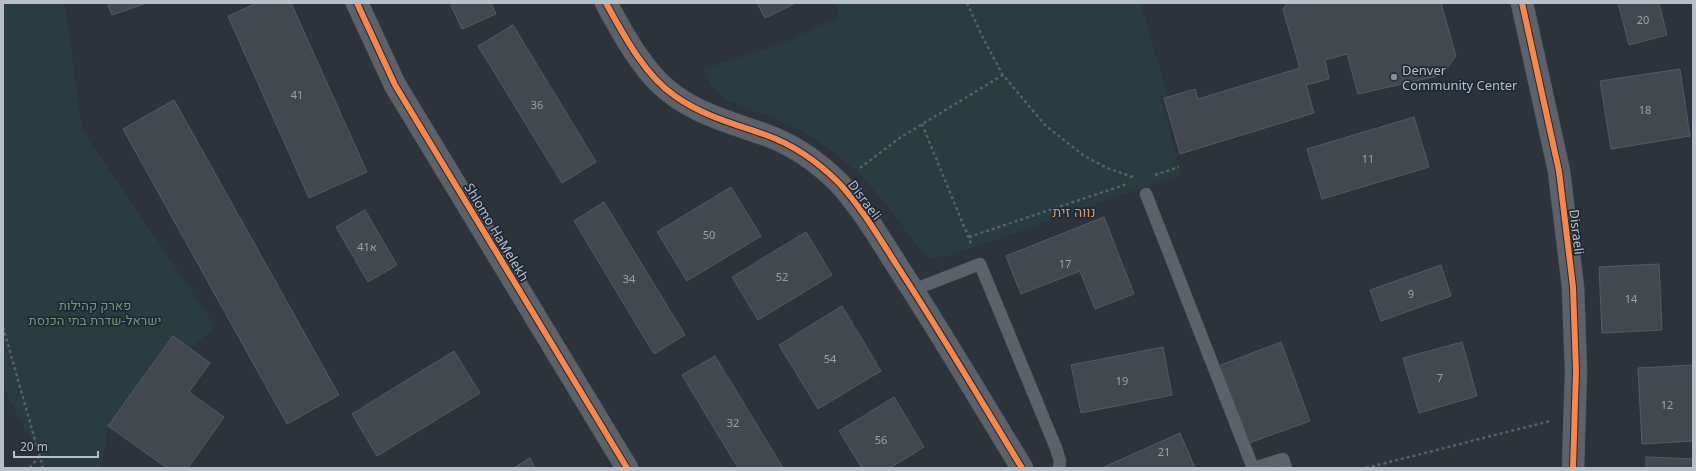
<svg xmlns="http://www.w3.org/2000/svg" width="1696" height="471" viewBox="0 0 1696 471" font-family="'Noto Sans',Heebo,sans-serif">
<rect width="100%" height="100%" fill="#2c333b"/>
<!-- green -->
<g fill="#293d41">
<path d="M3,3H65L82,130L215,326L108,426L101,468H43L40,455L3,388Z"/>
<path d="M835,3H1140L1168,94L1160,97L1181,174L952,255L931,258L923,254L883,200L858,173L832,151L807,134L767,115L748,109L727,100L712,87L703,69L781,44L840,16Z"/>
</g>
<!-- building -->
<g fill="#43484f" stroke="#545a63">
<path d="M107,3H147L112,15Z"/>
<path d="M257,3H291L367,172L309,198L228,16Z"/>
<path d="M450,3H491L496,14L462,29Z"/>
<path d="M757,3H796L765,18Z"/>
<path d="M1287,3H1441L1456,56L1442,75L1358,94L1347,54L1325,60L1329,79L1306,85L1314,113L1180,154L1164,98L1195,89L1198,99L1300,68L1283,10Z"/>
<path d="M1618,3H1659L1667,35L1629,45Z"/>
<path d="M513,25L596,162L562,183L478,46Z"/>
<path d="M1680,69L1690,136L1611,149L1600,81Z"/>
<path d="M174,100L339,395L287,424L123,129Z"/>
<path d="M1414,117L1429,167L1322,199L1307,149Z"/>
<path d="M731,187L761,236L687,281L657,232Z"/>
<path d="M604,202L685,335L654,354L574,221Z"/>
<path d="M365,210L397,265L368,282L336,227Z"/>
<path d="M1104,217L1134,294L1095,309L1080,271L1021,294L1006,256Z"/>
<path d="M806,232L832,275L758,320L732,277Z"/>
<path d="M1659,264L1662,330L1602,333L1599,267Z"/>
<path d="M1441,265L1451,296L1381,321L1370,290Z"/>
<path d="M842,306L881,371L818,409L779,345Z"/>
<path d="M173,336L210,363L189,392L224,417L188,468H167L108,426Z"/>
<path d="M1281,342L1310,421L1246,444L1218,366Z"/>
<path d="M1462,342L1477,396L1419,413L1403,358Z"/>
<path d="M1163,347L1172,395L1081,413L1071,365Z"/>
<path d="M454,351L480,393L377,456L352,414Z"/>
<path d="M715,356L783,468H738L682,375Z"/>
<path d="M1693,365V441L1642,444L1638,368Z"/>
<path d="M894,397L924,447L890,468H862L839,431Z"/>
<path d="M1180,433L1195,468H1102Z"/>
<path d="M1646,457L1693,459V468H1646Z"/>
<path d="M530,458L535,468H514Z"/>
</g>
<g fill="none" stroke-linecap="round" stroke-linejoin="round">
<!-- service casing -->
<g stroke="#4a4f55" stroke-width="13">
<g id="service">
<path d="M1146,194L1253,468"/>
<path d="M913,290L980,264L1056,448L1060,461L1059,468"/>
<path d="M1254,468L1283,459L1286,468"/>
</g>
</g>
<!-- minor casing -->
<g stroke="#4a4f55" stroke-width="23">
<g id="minor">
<path d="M606,3C623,34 645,76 675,96C703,116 735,124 766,135C794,145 818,162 839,183C862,208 880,239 898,267C941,333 981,401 1022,468"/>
<path d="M1522,3L1559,171L1573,287L1576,371L1573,468"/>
</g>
</g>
<!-- tertiary casing -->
<g stroke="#4a4f55" stroke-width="23">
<path id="tertiary" d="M357,3L395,85L627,468"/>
</g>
<!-- path -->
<g stroke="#5a6066" stroke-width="2.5" stroke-dasharray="3 3" stroke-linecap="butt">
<path d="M967,3L984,40L1003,75L1045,125L1083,155L1107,168L1133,177"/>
<path d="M922,124L972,246"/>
<path d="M860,168L901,137L1003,75"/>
<path d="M1155,175L1179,167"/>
<path d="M969,237L1127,184"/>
<path d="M3,327L43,468"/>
<path d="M30,468L40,455"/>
<path d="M1366,468L1550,421"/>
</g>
<!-- service -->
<use href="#service" stroke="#5d6169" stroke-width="12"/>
<!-- minor -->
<use href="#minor" stroke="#5d6169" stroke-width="22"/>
<!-- tertiary -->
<use href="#tertiary" stroke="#5d6169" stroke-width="22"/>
<!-- cycleway casing -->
<g stroke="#1f2936" stroke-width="8">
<g id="cycleway">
<path d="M357,3L395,85L627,468"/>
<path d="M606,3C623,34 645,76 675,96C703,116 735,124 766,135C794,145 818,162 839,183C862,208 880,239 898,267C941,333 981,401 1022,468"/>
<path d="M1522,3L1559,171L1573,287L1576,371L1573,468"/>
</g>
</g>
<!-- cycleway -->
<use href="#cycleway" stroke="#f5874c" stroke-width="6"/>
</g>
<!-- markers -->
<circle fill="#868e99" stroke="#1f2936" stroke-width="1.5" cx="1394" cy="77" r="4"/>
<g text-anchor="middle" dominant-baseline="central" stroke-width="3.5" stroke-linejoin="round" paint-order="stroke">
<!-- number labels -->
<g font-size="11" fill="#9aa1ac">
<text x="1643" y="19">20</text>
<text x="297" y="94">41</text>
<text x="537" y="104">36</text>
<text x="1645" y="109">18</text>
<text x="1368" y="158">11</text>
<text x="709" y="234">50</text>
<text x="367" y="246">41א</text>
<text x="1065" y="263">17</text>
<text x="782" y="276">52</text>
<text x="629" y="278">34</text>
<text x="1411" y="293">9</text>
<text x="1631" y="298">14</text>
<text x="830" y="358">54</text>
<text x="1440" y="377">7</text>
<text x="1122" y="380">19</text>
<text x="1667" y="404">12</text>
<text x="733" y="422">32</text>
<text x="881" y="439">56</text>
<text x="1164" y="451">21</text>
</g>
<!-- poi labels -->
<g font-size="13" fill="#b7bfcb" stroke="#1f2936" text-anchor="start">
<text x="1402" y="70">Denver<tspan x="1402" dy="15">Community Center</tspan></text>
</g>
<!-- street labels -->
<g font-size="13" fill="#b7bfcb" stroke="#1f2936">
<text transform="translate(865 200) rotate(53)">Disraeli</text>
<text transform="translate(497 232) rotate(59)">Shlomo HaMelekh</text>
<text transform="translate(1577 232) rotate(83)">Disraeli</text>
</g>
<!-- park labels -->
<g font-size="13" fill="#6f9b79" stroke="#1f2936">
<text x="95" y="305">פארק קהילות<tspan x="95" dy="15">ישראל-שדרת בתי הכנסת</tspan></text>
</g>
<!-- neighbourhood labels -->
<g font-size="14" fill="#d59769" stroke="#1f2936">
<text x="1074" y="211">נווה זית</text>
</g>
</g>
<!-- border -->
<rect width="1696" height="471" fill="none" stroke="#b7bfcb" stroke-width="8"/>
<!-- scale -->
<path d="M14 451v6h84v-6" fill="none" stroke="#b7bfcb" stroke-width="2"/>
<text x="20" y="451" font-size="12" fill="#b7bfcb" stroke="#1f2936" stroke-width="3" paint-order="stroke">20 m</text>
</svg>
